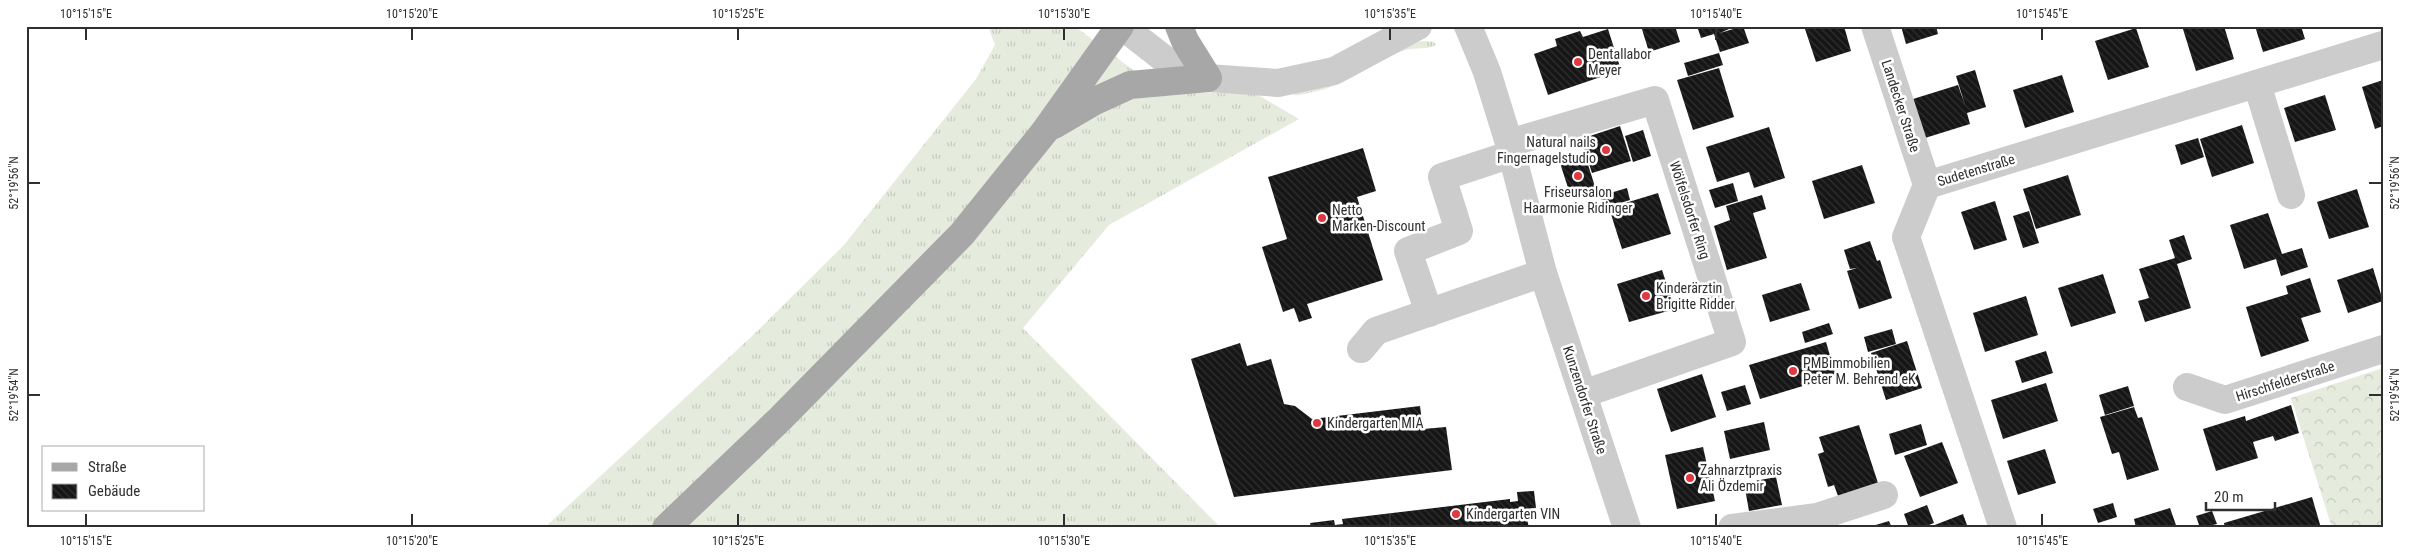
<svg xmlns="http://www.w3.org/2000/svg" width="2409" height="554" viewBox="0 0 2409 554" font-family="'Roboto Condensed',sans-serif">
<defs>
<pattern id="grass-tufts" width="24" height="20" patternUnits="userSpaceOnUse" patternTransform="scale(1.25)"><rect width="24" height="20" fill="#e5ecde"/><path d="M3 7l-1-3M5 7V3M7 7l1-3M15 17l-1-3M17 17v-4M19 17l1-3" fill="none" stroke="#c5cbbf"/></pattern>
<pattern id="forest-crowns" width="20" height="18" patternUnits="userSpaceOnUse" patternTransform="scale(1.25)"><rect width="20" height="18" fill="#e5ecde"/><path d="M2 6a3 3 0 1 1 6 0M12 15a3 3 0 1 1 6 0" fill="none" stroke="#c5cbbf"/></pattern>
<pattern id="building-back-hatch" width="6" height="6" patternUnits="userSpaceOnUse" patternTransform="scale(1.25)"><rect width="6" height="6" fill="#161616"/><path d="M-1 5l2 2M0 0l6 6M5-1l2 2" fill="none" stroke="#303030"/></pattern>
</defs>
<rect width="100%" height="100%" fill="#fff"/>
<!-- grass -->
<g fill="url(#grass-tufts)">
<path d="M988,26H1077V28L1160,90L1258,95L1299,119L1109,225L1023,328L1221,528H544L750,338L844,245L976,79L995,45Z"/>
<path d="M1426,41L1434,42L1436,45C1428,50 1415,47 1405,50C1373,61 1349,85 1313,92C1307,93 1300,96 1294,95L1295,91L1410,42Z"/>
</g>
<!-- forest -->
<path fill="url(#forest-crowns)" d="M2383,368V528H2332L2291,398Z"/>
<!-- building -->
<g fill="url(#building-back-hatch)">
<path d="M1641,26H1675L1680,42L1649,52Z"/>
<path d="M1697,26H1736L1720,33L1743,26L1749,43L1720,52L1714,34L1701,38Z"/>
<path d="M1804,26H1844L1851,51L1816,62Z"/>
<path d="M1901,26H1936L1938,34L1906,44Z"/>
<path d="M2182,26H2224L2234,59L2196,71Z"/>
<path d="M2255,26H2301L2305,39L2263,52Z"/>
<path d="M2136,28L2149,67L2108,80L2095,41Z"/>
<path d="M1608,29L1621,70L1548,95L1534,54L1557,46L1555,39L1580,31L1583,37Z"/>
<path d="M1719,53L1723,65L1688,76L1684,63Z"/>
<path d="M1719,68L1734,117L1693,130L1677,80Z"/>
<path d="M1975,70L1986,107L1967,113L1970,124L1925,138L1913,99L1958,85L1965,105L1956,76Z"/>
<path d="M2062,75L2074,112L2025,128L2013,90Z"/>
<path d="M2383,80V126L2375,129L2362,87Z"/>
<path d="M2325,95L2336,130L2295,142L2284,108Z"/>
<path d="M2242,125L2254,163L2212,177L2200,139Z"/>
<path d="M1620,126L1631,161L1592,173L1581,139Z"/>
<path d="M1769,127L1785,178L1754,188L1749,172L1717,182L1706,147Z"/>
<path d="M1643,130L1651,156L1633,162L1625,136Z"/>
<path d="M2198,138L2204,157L2181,165L2175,145Z"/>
<path d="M1363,148L1376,191L1357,197L1383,280L1307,304L1312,318L1299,322L1294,308L1283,312L1262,247L1287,239L1268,177Z"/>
<path d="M1585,155L1596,190L1571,197L1560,163Z"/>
<path d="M1862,165L1875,203L1824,219L1812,181Z"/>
<path d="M2068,175L2081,215L2036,229L2023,189Z"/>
<path d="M1733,183L1738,201L1715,208L1709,190Z"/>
<path d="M1627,188L1630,200L1604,208L1600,196Z"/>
<path d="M2357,189L2369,227L2329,239L2317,202Z"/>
<path d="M1658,193L1671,234L1622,249L1609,208Z"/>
<path d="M1762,195L1766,209L1753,213L1767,258L1727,270L1714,226L1730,220L1726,206Z"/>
<path d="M1995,201L2007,240L1974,250L1961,212Z"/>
<path d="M2029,211L2039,243L2023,248L2013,216Z"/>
<path d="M2268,213L2282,254L2302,248L2308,267L2281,276L2276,259L2244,269L2230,225Z"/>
<path d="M2184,235L2192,259L2177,264L2191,308L2145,322L2138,301L2149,298L2139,269L2175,258L2169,240Z"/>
<path d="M1870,241L1877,261L1880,260L1892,298L1859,309L1847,271L1857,268L1850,269L1844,250Z"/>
<path d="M2373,268L2383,301L2348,313L2337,280Z"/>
<path d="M1662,270L1675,309L1629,322L1617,284Z"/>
<path d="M2103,274L2116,313L2071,327L2058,288Z"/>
<path d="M2310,278L2321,312L2301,318L2309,341L2261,357L2246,307L2288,294L2286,286Z"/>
<path d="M1801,283L1810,310L1770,322L1762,295Z"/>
<path d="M2026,296L2038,335L1985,352L1973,313Z"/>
<path d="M1829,323L1833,334L1805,343L1802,332Z"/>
<path d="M1892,329L1896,344L1868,352L1864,337Z"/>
<path d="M1907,341L1922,388L1886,400L1871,353Z"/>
<path d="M1826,342L1836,376L1760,399L1749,365Z"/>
<path d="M1240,343L1247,366L1271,359L1284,404L1295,406L1312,419L1420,406L1423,429L1446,427L1452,470L1234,497L1191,359Z"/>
<path d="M2046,351L2053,373L2022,383L2015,361Z"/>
<path d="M1702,374L1716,417L1671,432L1657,389Z"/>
<path d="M2046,383L2058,421L2003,439L1991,400Z"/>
<path d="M1745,385L1751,404L1727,411L1721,392Z"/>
<path d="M2128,386L2134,406L2105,415L2099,395Z"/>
<path d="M2291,405L2299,433L2275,441L2273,436L2253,442L2258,458L2216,471L2203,429L2245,416L2246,421Z"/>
<path d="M2134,407L2138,418L2142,417L2159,470L2127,480L2119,452L2112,454L2100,417Z"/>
<path d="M1764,422L1770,450L1730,459L1724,431Z"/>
<path d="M1921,424L1927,445L1895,455L1889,434Z"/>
<path d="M1859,425L1878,483L1838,496L1834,485L1828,487L1818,454L1824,452L1819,437Z"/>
<path d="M1942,442L1958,483L1920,497L1904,456Z"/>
<path d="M1703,447L1715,501L1677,509L1665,455Z"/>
<path d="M2045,449L2056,483L2018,495L2007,461Z"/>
<path d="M1776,477L1782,505L1749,511L1744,483Z"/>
<path d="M1534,491L1536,508L1525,509L1529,528H1311L1310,523L1334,520L1335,525L1343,524L1342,519L1510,499V502L1518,501L1517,492Z"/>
<path d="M2312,497L2321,528H2225L2224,523Z"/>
<path d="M2113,503L2117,517L2098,523L2093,509Z"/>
<path d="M1927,505L1934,523L1921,528H1909L1904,514Z"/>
<path d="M2170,508L2177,528H2136L2134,519Z"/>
<path d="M2212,511L2217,524L2200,528L2196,516Z"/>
<path d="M1963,514L1968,528H1927Z"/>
<path d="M1889,521L1892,528H1869V527Z"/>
</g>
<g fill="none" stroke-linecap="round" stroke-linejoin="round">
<!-- minor -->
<g stroke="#ccc" stroke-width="28">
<path d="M1122,26L1172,65L1208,78L1278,83L1334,71L1418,26"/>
<path d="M1468,26L1487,72L1509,143L1543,273L1627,528"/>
<path d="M1875,26L1927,185"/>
<path d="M2257,84L2291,195"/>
<path d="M1509,143L1655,100L1732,342L1583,394"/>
<path d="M1429,313L1408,251L1459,231L1442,177L1512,154"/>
<path d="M1361,349L1376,331L1543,273"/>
<path d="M2187,387L2225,400L2383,349"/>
<path d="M1732,528L1817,517L1884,495"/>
<path d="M2003,528L1906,237L1927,185L2383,45"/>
</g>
<!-- major -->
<g stroke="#a7a7a7" stroke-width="28">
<path d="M1054,125L1095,101L1130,85L1208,78L1185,41L1179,26"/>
<path d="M666,528L780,419L962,234L1045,131L1120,26"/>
</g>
</g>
<!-- ticks -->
<path fill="none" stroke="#2f2f2f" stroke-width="2" d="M86,28V40M412,28V40M738,28V40M1064,28V40M1390,28V40M1716,28V40M2042,28V40M28,183H40M2369,183H2382M28,395H40M2369,395H2382M86,514V526M412,514V526M738,514V526M1064,514V526M1390,514V526M1716,514V526M2042,514V526"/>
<!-- markers -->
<g fill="#e13740" stroke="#fff" stroke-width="2">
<circle cx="1578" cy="62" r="5"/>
<circle cx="1606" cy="150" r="5"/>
<circle cx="1578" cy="176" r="5"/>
<circle cx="1322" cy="218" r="5"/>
<circle cx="1646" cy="296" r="5"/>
<circle cx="1793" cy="371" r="5"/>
<circle cx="1317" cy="423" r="5"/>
<circle cx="1690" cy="478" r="5"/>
<circle cx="1456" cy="514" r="5"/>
</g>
<g text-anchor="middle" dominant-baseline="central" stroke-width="5" stroke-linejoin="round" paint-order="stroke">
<!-- poi labels -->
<g font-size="14" fill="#2f2f2f" stroke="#fff" text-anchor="start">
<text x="1588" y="54">Dentallabor<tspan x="1588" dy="16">Meyer</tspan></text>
<text x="1596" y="142" text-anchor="end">Natural nails<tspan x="1596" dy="16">Fingernagelstudio</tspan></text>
<text x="1578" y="192" text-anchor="middle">Friseursalon<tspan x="1578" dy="16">Haarmonie Ridinger</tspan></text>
<text x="1332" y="210">Netto<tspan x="1332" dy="16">Marken-Discount</tspan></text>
<text x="1656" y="288">Kinderärztin<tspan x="1656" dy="16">Brigitte Ridder</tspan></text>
<text x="1803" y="363">PMBimmobilien<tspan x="1803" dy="16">Peter M. Behrend eK</tspan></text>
<text x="1327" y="423">Kindergarten MIA</text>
<text x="1700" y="470">Zahnarztpraxis<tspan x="1700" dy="16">Ali Özdemir</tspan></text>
<text x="1466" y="514">Kindergarten VIN</text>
</g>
<!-- street labels -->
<g font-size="14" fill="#2f2f2f" stroke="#fff">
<text transform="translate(1901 106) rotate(72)">Landecker Straße</text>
<text transform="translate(1976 170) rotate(-17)">Sudetenstraße</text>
<text transform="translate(1690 210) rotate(72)">Wölfelsdorfer Ring</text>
<text transform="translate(2285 381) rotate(-18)">Hirschfelderstraße</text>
<text transform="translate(1585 400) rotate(72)">Kunzendorfer Straße</text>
</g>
</g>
<!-- border -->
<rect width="2409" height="554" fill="none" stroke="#ffffff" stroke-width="55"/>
<!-- legend -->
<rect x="42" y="446" width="162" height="65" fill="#ffffff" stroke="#acacac"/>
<rect x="52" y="463" width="25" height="8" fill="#a7a7a7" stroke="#acacac"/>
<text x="88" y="472" font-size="15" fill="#2f2f2f">Straße</text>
<rect x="52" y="484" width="25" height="15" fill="url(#building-back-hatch)" stroke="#acacac"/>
<text x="88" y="496" font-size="15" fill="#2f2f2f">Gebäude</text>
<!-- scale -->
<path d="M2206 502v8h69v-8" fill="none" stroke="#2f2f2f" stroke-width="2.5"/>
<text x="2214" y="502" font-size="15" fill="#2f2f2f" stroke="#ffffff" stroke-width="4" paint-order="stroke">20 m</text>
<rect x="28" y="28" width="2354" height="498" fill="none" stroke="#2f2f2f" stroke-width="2"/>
<g font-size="12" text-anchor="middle" fill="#2f2f2f">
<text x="86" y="18">10°15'15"E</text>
<text x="412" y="18">10°15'20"E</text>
<text x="738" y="18">10°15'25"E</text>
<text x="1064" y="18">10°15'30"E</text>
<text x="1390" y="18">10°15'35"E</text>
<text x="1716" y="18">10°15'40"E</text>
<text x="2042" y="18">10°15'45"E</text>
<text transform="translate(14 183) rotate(-90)" y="4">52°19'56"N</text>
<text transform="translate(2395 183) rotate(-90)" y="4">52°19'56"N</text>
<text transform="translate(14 395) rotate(-90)" y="4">52°19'54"N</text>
<text transform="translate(2395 395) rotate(-90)" y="4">52°19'54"N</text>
<text x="86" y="545">10°15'15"E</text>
<text x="412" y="545">10°15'20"E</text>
<text x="738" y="545">10°15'25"E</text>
<text x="1064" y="545">10°15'30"E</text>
<text x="1390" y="545">10°15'35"E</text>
<text x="1716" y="545">10°15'40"E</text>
<text x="2042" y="545">10°15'45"E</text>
</g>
</svg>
